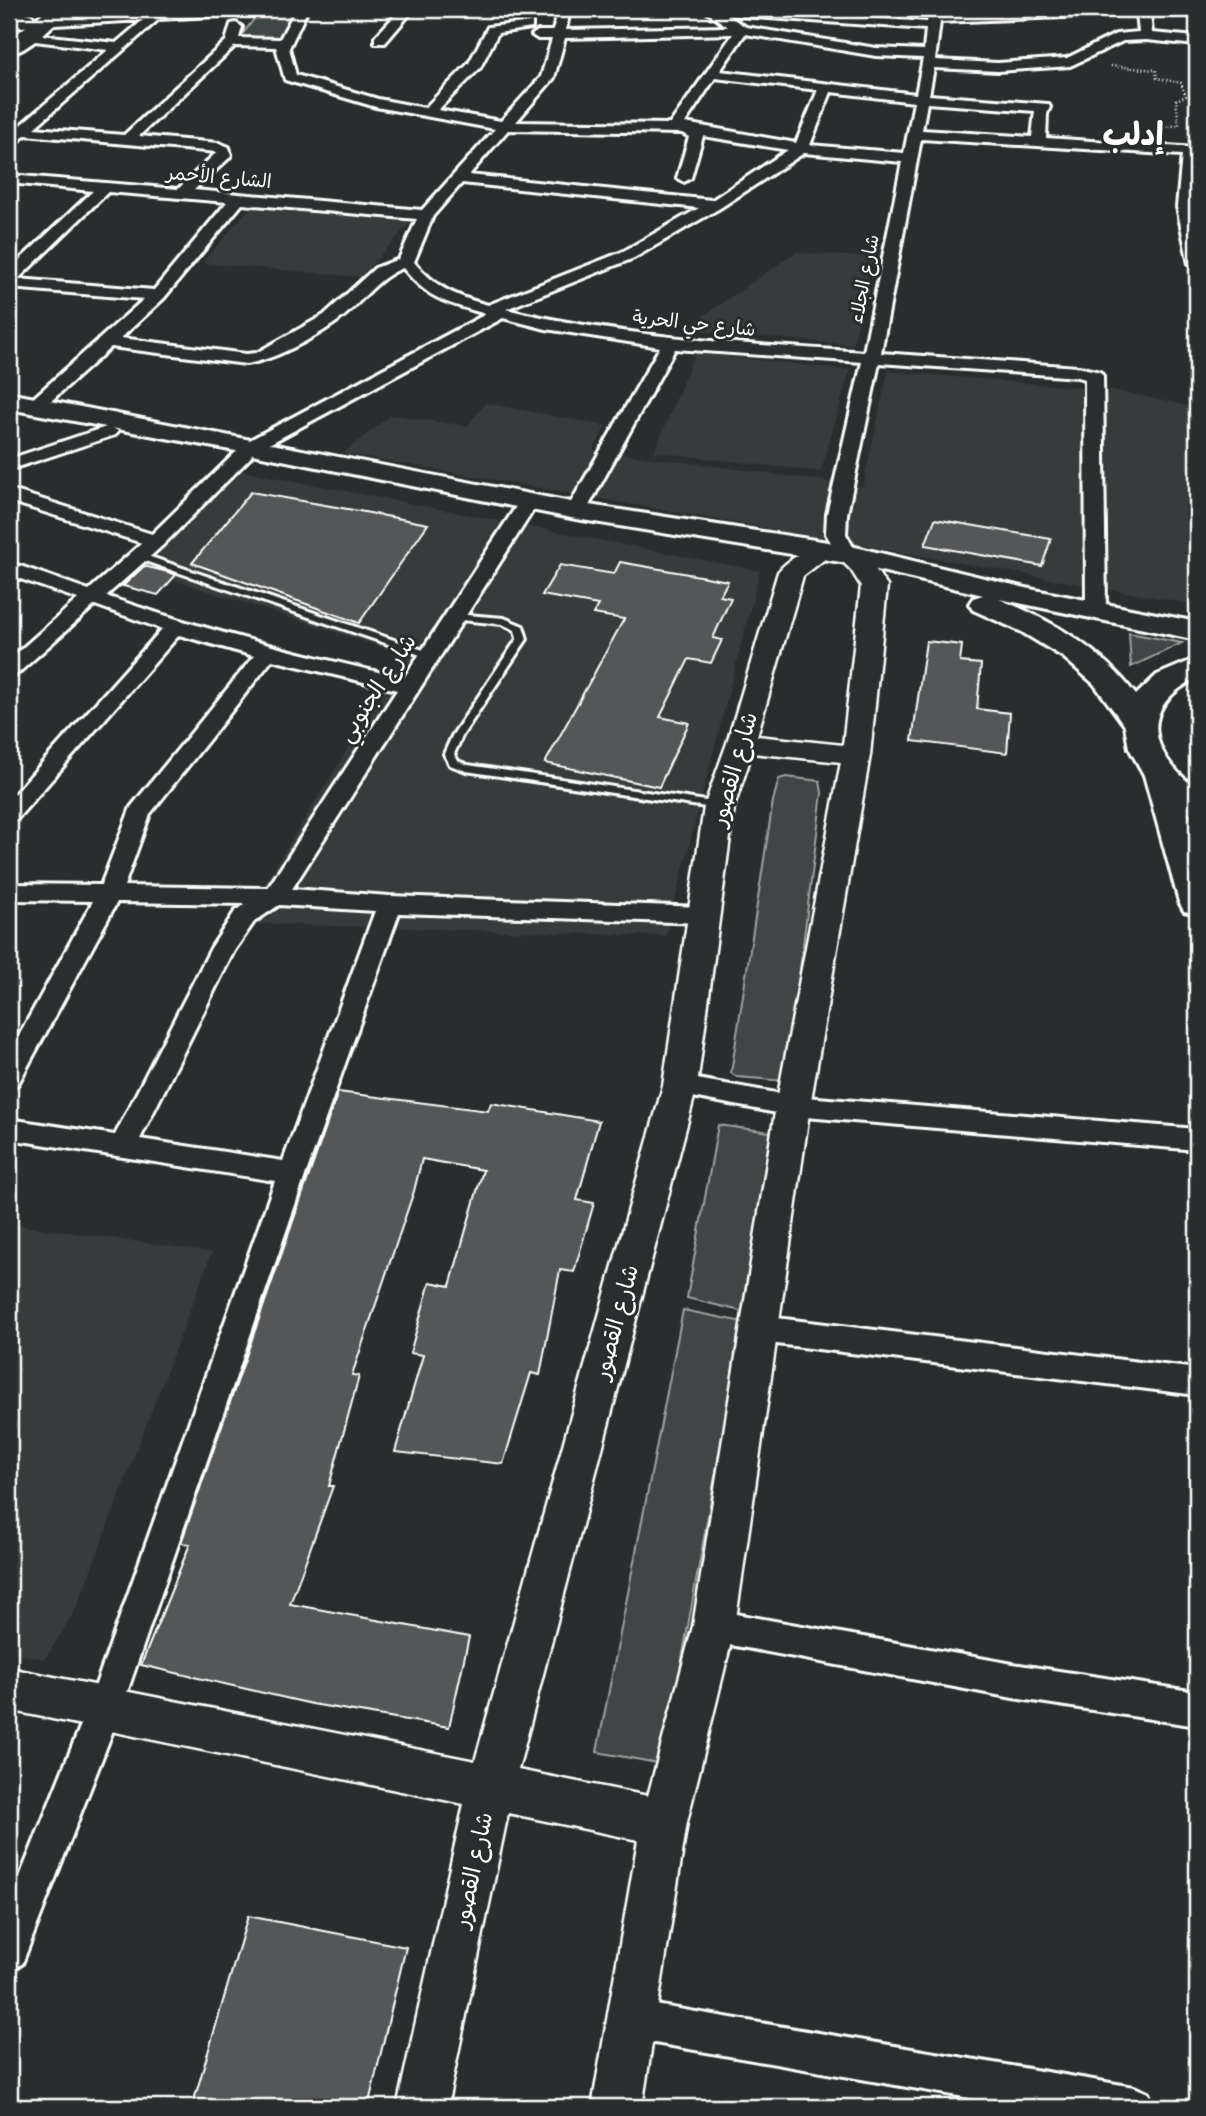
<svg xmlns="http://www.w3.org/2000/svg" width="1206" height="2116" viewBox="0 0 1206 2116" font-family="Sriracha,'Playpen Sans Arabic',sans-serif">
<rect width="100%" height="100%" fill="#2a2d2e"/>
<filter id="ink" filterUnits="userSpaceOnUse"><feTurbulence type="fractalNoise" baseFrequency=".0143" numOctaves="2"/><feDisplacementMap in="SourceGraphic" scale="14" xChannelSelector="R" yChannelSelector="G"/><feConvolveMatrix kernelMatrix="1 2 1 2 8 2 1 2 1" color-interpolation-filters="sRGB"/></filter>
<g filter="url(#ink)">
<!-- built -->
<g fill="#373a3b">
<path d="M253,204L403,218L409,224L361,277L202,263Z"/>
<path d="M796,252L873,258L853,345L683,330Z"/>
<path d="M695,353L850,370L821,472L654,452Z"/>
<path d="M888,371L1118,391L1197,408V605L343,453L391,415L467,426L486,403L606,426L593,450L863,486Z"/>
<path d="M226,468L760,571L666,936L240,923L406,655L115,561Z"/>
<path d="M9,1224L212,1252L76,1609L45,1659L9,1652Z"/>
</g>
<!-- green -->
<g fill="#414445" stroke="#a0a2a2" stroke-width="2">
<path d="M284,9H300L282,42L238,40L258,14Z"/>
<path d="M1129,633L1182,643L1131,667Z"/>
<path d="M786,777L820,781L822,793L786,1081L737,1077L731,1073L773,801L779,779Z"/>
<path d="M718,1125L777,1133L745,1312L687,1298Z"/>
<path d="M683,1310L743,1322L663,1764L597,1752Z"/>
</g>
<!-- building -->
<g fill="#555758" stroke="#fff" stroke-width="2">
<path d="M251,492L359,511L428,524L359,623L192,563Z"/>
<path d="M935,519L1051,539L1042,566L925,545Z"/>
<path d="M620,562L728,581L720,596L731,598L713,638L722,640L711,663L689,659L660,717L689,723L659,787L545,763L624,619L593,614L598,605L542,595L560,565L614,574Z"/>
<path d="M144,566L168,572L176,575L158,595L123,586Z"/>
<path d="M926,641L962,645L960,662L981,664L977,709L1010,713L1007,753L912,741Z"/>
<path d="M338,1092L488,1111L491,1103L599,1121L577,1200L594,1203L574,1272L560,1270L540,1375L531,1373L503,1464L395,1452L423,1355L410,1353L430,1282L450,1286L483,1170L422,1159L414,1191L352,1375L359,1376L329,1486H333L290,1604L469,1637L449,1727L312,1704L141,1665L190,1544L181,1543Z"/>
<path d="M248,1916L406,1947L368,2107H192Z"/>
</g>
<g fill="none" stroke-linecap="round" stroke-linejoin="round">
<!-- service casing -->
<g stroke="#fff" stroke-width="6">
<g id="service">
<path d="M139,553L432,653L434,655L429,658L426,657L136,558L134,556Z"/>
<path d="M454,614L504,618L523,626L527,639L462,736L454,754L458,761L468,765L719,803L724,806L723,808L719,809L466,771L450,765L444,754L452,736L517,639L515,630L502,624L451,619V615Z"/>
</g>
</g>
<!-- minor casing -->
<g stroke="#fff" stroke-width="6">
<g id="minor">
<path d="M271,9L265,13L159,19L34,128L124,135L226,41L231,24L236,23L242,27L239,38L280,39L296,9H308L289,48L296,75L378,99L425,108L469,63L488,27L532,22V28L498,33L480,68L438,110L501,121L541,77L552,39H538L532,35L538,31H553L558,9H570L566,30L728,27L703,9H742L927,22L929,9H941V14L1074,9H1168L1162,13H1150L1152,33L1197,37V45L1146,40L1123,41L1070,66L998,71L934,68L929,95L1048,104L1050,107L1047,114L1046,138L1197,148L1193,207L1197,229V269L1189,264L1177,207L1182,155L921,139L881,353L1078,367L1100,372L1103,376L1106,609L1103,613H1089L1086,609L1085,379L1078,377L879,363L847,514L846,534L857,554L847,560L840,558L826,534L827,514L862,362L675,349L586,511L576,517L566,511L660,347L546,329L503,318L258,450H246L243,446L246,442L486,314C448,303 430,301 403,268C374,279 360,306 335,323C312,339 274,360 246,364L111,347L41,410H29L26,406L29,402L144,299L9,288V270L93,191L9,183V175L178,189L217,152L25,135L20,140H10V134L108,50L27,40L22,39V33L116,43L143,20L20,27L14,23L20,19L157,10ZM1137,14L1139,32L1116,34L1067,58L998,63L935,60L940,22ZM727,15L926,29L924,50L876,48L746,27ZM733,34L670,124L516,122L554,78L565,38ZM745,34L876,56L923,58L916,94L720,71ZM235,46L276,47L285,80L376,107L495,129L422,210L194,190L229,158L231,155L229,147L219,143L139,136ZM715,78L818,90L796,143L685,123ZM831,92L914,102L904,153L810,145ZM927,103L1035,111L1032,137L922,130ZM508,130L682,133L689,137L677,178L684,182L691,178L703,136L788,150L712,200L469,175ZM804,153L902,162L864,352C744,344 624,338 506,309L634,258L720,208ZM462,183L699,208L622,252L488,305C455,296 436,288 414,262L433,216ZM108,192L227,202L154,290L18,279ZM242,204L417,219L399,259L375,268L324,315L256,353L246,354L121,338L164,298Z"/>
<path d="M401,9H414L385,43H375V37Z"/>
<path d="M109,426L118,431L115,435L9,470V459Z"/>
<path d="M243,449L249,451L252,455L249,459L163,545L106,596C204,630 303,655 404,678L517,505H531L534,509L292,889L390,896L703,907L712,909L715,915L712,921L703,923L399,913L306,1173L122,1707L22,1964L9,1970V1904L88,1707L275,1181L9,1139V1119L115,1135L211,948L236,910L246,904L117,902L18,1084L9,1087V1054L93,901L9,900V884L101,885L131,807L254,656L179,635L17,819L9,821V800L162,629L95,605L16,675L9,677V660L78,599L9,575V562L89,590L142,543L9,501V489L152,534L237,451ZM272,660L397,690L268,888L124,886L150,814ZM279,905L375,911L283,1161L140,1139L234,951L254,922Z"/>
<path d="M680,1076L793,1096L1197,1129V1150L793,1116L671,1093L667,1086L671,1079Z"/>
<path d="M760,1316L1197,1369V1395L760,1342L749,1338L745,1329L749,1320Z"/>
<path d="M714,1610L1013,1664L1197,1692V1726L1013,1698L714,1642L702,1637L697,1626L702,1615Z"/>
<path d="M632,2001L1134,2087L1148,2093L1154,2107H1021L632,2039L618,2034L613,2020L618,2006Z"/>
</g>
</g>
<!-- tertiary casing -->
<g stroke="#fff" stroke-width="5">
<g id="tertiary">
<path d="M26,13L32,15L34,18L32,21L9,24V14Z"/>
<path d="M822,545L831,547L834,552L803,576L757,736L843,745L861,586L851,570L835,554L838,549L847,547L856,549L869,560L887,586L870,755L810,1106L735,1626L687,1822L642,2107H592L638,1840L508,1813L447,2107H397L464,1804L9,1710V1668L475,1761L663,1086L704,807L727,743L778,572C787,560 808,548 822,545ZM752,753L841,762L776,1106L693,1626L648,1796L518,1770L697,1086L734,807Z"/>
</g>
</g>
<!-- primary casing -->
<g stroke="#fff" stroke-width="6">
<g id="primary">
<path d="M48,9H67C55,25 29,50 9,55V40Z"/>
<path d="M9,393L576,503L847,545L1030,589L1197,622V640L999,599C1053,621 1100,648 1136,695L1157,675L1197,658V678C1136,708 1150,754 1197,789V815L1188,812L1197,843V914L1184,911L1179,902L1144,775L1129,748L1125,726L1094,684L1063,657L1020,631L973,610L969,604L973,598L983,595L847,563L576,519L252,454L9,409Z"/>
</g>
</g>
<!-- path -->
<path stroke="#fff" stroke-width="2.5" stroke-dasharray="1 2.5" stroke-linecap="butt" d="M1111,66L1156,70L1157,78L1181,83L1186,96L1176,100L1179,125L1165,127"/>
<!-- service -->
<use href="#service" fill="#2a2d2e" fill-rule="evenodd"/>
<!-- minor -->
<use href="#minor" fill="#2a2d2e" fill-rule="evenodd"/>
<!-- tertiary -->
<use href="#tertiary" fill="#2a2d2e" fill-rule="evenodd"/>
<!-- primary -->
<use href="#primary" fill="#2a2d2e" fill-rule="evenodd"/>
</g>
</g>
<g text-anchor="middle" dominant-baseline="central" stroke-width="6" stroke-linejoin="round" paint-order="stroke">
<!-- far-street labels -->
<g font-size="19" fill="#fff" stroke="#2a2d2e">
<text transform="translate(219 177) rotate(5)">الشارع الأحمر</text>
<text transform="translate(864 279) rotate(-79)">شارع الجلاء</text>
<text transform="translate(694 323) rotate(6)">شارع حي الحرية</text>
</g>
<!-- street labels -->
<g font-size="23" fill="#fff" stroke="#2a2d2e">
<text transform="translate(377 688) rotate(-57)">شارع الجنوبي</text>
<text transform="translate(734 769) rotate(-74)">شارع القصور</text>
<text transform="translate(616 1322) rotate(-75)">شارع القصور</text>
<text transform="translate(473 1870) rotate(-78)">شارع القصور</text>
</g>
<!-- far-town labels -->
<g font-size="32" font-weight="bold" fill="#fff" stroke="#2a2d2e">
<text x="1133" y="134">إدلب</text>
</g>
</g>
<!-- margin -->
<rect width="1206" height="2116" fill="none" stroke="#2a2d2e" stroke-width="35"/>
<rect x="18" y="18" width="1171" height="2081" fill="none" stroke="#fff" stroke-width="2.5" filter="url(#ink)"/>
</svg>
